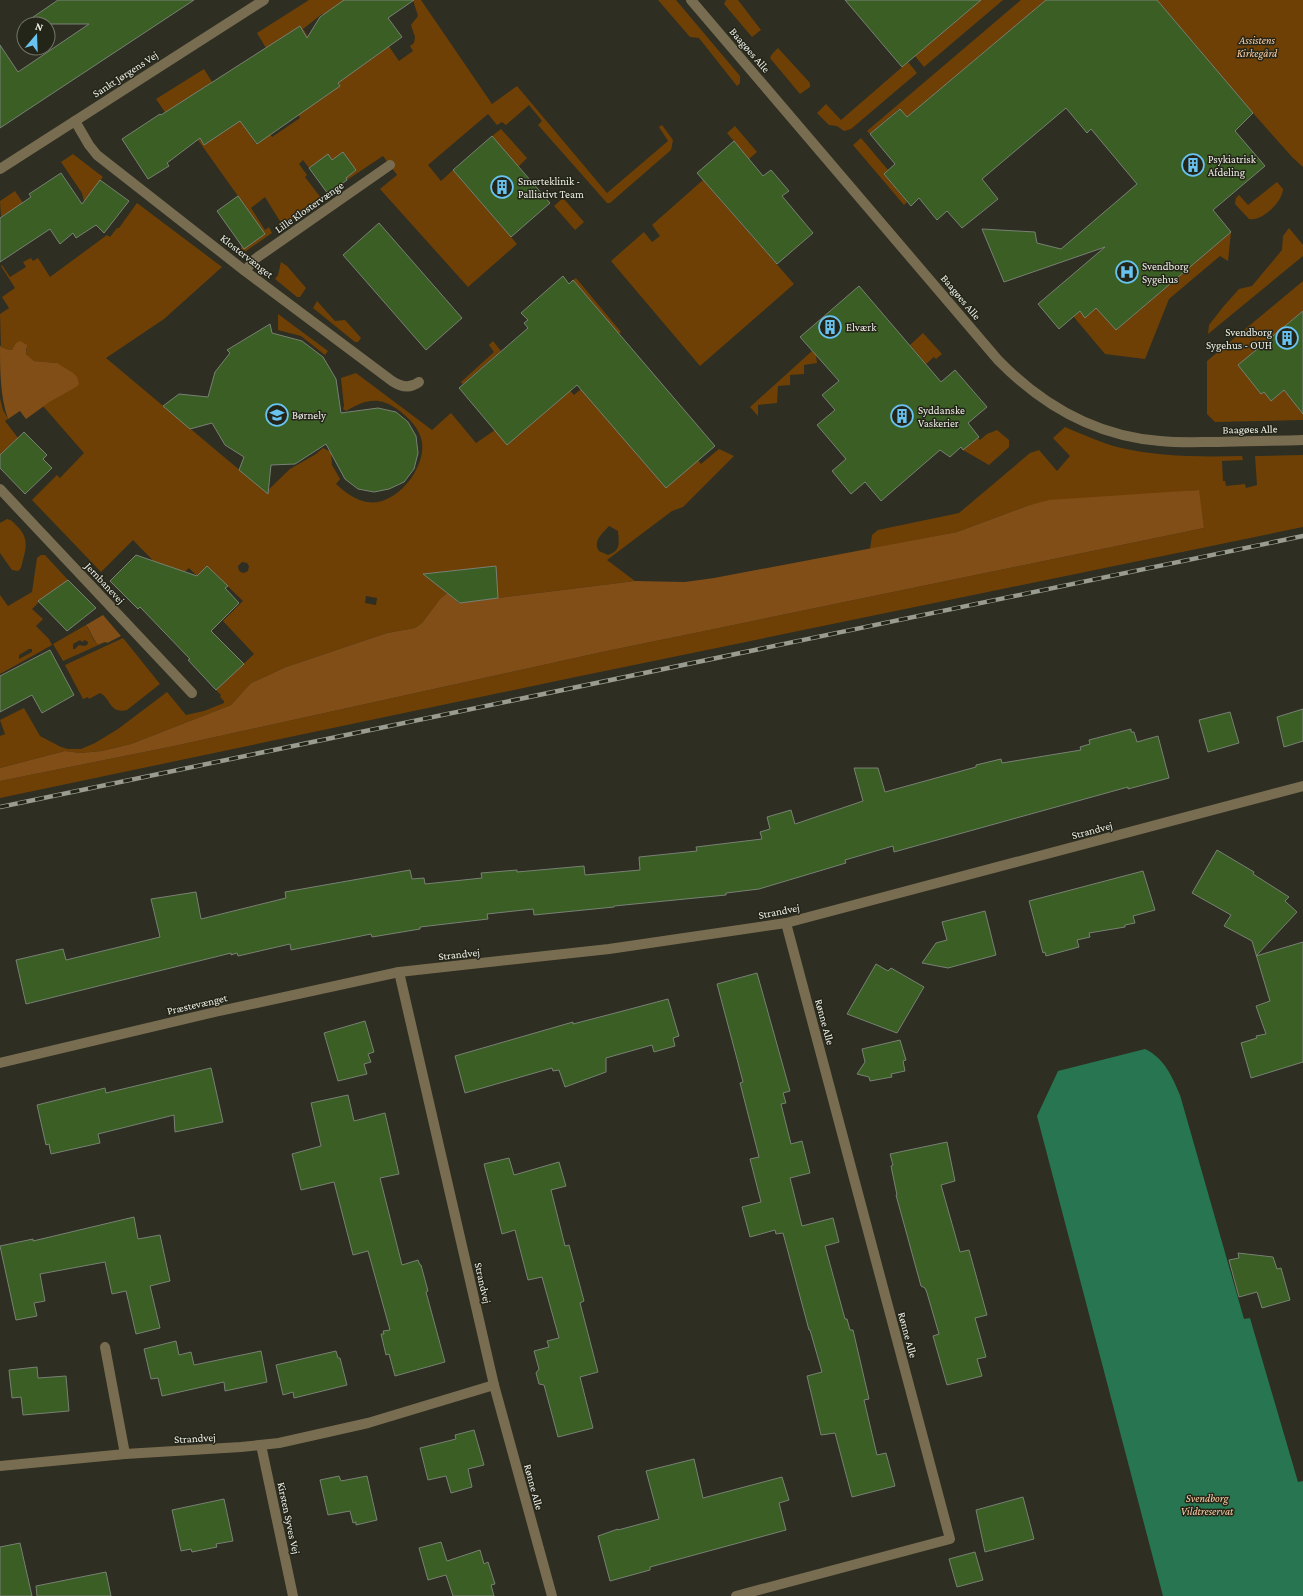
<svg xmlns="http://www.w3.org/2000/svg" width="1303" height="1596" viewBox="0 0 1303 1596" font-family="'Crimson Pro',serif">
<rect width="100%" height="100%" fill="#2e2e22"/>
<!-- green -->
<g fill="#6f4006" fill-rule="evenodd">
<path d="M309,0H357L399,61L413,51L410,46L414,43L415,37L411,25L418,16L413,0H421L492,104L517,86L607,193L668,141L659,127L662,125L673,140L671,150L610,203H607L538,125L542,121L529,105L506,125L502,122L497,125L488,114L428,165L441,181L453,170L517,244L468,287L380,189L397,175L383,156L347,180L346,178L356,170L343,153L332,160L328,155L309,168L303,160L299,164L307,175L305,177L321,198L283,226L265,197L251,208L265,230L269,227L272,233L246,251L240,249L242,246L265,234L198,140L188,146L156,99L204,69L212,82L176,106L204,145L218,136L236,113L256,144L270,134L272,137L300,118L298,114L340,86L300,26L266,48L257,33ZM322,14L364,29L380,53L363,65L352,49L328,66L303,29Z"/>
<path d="M658,0H676L740,76V83L737,86L699,38L690,37Z"/>
<path d="M726,0H738L761,30L752,37L724,4Z"/>
<path d="M981,0H1003L924,67L915,56Z"/>
<path d="M1021,0H1046L907,117L899,109L870,134L867,131Z"/>
<path d="M1157,0H1303V167L1293,158L1253,113Z"/>
<path d="M778,48L810,83V87L800,94L770,58L772,54Z"/>
<path d="M908,62L917,73L851,129L844,131L837,126L829,125L817,113L826,104L841,120Z"/>
<path d="M735,126L757,152L749,159L727,133Z"/>
<path d="M501,129L527,158L518,167L492,136Z"/>
<path d="M861,138L888,170L884,174L907,202L904,205L853,145Z"/>
<path d="M73,154L103,177L86,199L85,205L82,193L61,162Z"/>
<path d="M703,180L794,284L700,366L611,261L644,232L652,242L660,236L652,225Z"/>
<path d="M1277,182L1283,189C1283,201 1262,222 1249,219L1235,204L1236,198L1239,195L1248,205Z"/>
<path d="M15,191L23,203L1,217L0,201Z"/>
<path d="M563,198L584,222L575,230L554,206Z"/>
<path d="M137,203L222,267L164,319L106,358L266,492L290,469L316,454L323,448L331,452L332,465L340,479L336,484C345,492 355,500 367,502C395,507 426,469 422,442C419,427 408,417 397,409C378,396 365,400 346,411L343,409L344,406L341,378L356,373L432,430L451,413L476,443L495,430L507,445L550,408L564,384L574,395L581,389L666,488L698,460L701,464L719,449L734,456L683,507L672,511L607,560L635,581L498,598L495,566L424,574L447,593L440,599L422,623L415,628L387,633L286,667L251,683L231,705L131,744L102,751L80,753L65,751L0,768V736L5,734L0,720L24,708L40,736L61,747L68,749H81L95,743L118,729L167,692L186,715L204,711L224,703V701L220,697L221,695L216,690L254,654L223,621L243,601L207,566L197,576L189,568L174,582L133,540L101,572L32,500L57,475L60,478L84,453L43,406L51,401L57,363L34,361L26,354L27,348L18,342L12,350H9L1,347L0,314L9,308L2,297L15,288L1,266L2,265L10,277L26,267L23,262L31,258L33,261L38,258L50,277L107,235L110,237L117,228H119ZM609,526L618,531C619,543 621,551 608,555L599,551C592,541 603,533 609,526ZM242,562L247,563L249,566L248,571L244,573C240,573 238,570 238,566ZM366,596L377,598L376,605L365,603Z"/>
<path d="M1289,228L1303,245V256L1208,334L1209,325L1223,307L1239,289L1252,286L1282,250L1283,236Z"/>
<path d="M1231,232L1228,261L1220,256L1169,299L1145,359L1105,354L1073,316L1080,311L1085,317L1096,308L1116,330Z"/>
<path d="M281,262L287,266L306,288L300,297H297L275,279L278,275Z"/>
<path d="M576,278L621,332L618,334L573,280Z"/>
<path d="M1303,281V311L1239,365L1261,394L1264,392L1271,401L1284,390L1303,414V420L1215,422L1207,414V361Z"/>
<path d="M317,301L335,321L345,320L361,338L358,342H355L313,308Z"/>
<path d="M278,314L328,351L325,355L301,336L278,330Z"/>
<path d="M923,333L942,354L936,359L934,357L926,364L910,345Z"/>
<path d="M493,341L501,351L463,384L461,382L494,352L489,345Z"/>
<path d="M812,351L816,355L817,363L804,365V374L790,375V385L778,386L777,403L758,405V416L750,407Z"/>
<path d="M0,398L3,410L8,419L5,421L18,438L0,455Z"/>
<path d="M1065,427C1082,434 1099,442 1117,447C1158,457 1200,457 1242,456L1243,460L1222,461L1223,481H1225L1226,486L1245,484L1246,488L1257,485L1255,456L1303,455V527L566,679L0,798V781L174,746L602,652L1204,528L1198,490L1027,506L957,532L870,549L872,535L878,530L959,513L1030,453L1039,450L1057,471L1070,456L1053,438Z"/>
<path d="M997,430L1009,440V447L989,465L963,450L978,438L980,440L987,434Z"/>
<path d="M7,519C12,520 14,523 17,526C31,540 25,551 21,568L18,571L12,570L0,553V523Z"/>
<path d="M41,555H45L68,580L38,601L39,602L32,609L43,619L36,626L49,639L52,645L0,674V595L8,606L32,592L37,558ZM29,649H32V652L19,659V655Z"/>
<path d="M86,625C89,629 93,641 96,642C98,643 101,643 103,643L63,661L53,644ZM80,640L82,642L85,640L88,642V644L85,646L79,645L75,649H73V644Z"/>
<path d="M123,638L160,684L127,710C109,714 111,698 100,693L89,699L88,697L83,699L65,665Z"/>
</g>
<!-- forest -->
<g fill="#824e17">
<path d="M20,341L27,345L26,354L34,361L57,363L73,373L77,377L79,384L76,387L51,401L26,419L20,411L8,419C0,397 0,369 0,345L1,347L9,350H12L16,343Z"/>
<path d="M1199,490L1204,528L602,652L174,746L0,781V768L65,751L80,753L102,751L131,744L231,705L251,683L286,667L387,633L415,628L422,623L440,599L447,593L458,602V603L635,581L685,582L714,578L957,532L1027,506L1049,500Z"/>
<path d="M103,615L121,636L107,643L106,642L98,644C92,639 91,631 86,625Z"/>
</g>
<!-- water -->
<path fill="#277551" d="M1145,1049C1164,1058 1172,1076 1180,1095L1244,1319L1250,1318L1298,1482L1303,1481V1596H1163L1037,1116L1058,1071Z"/>
<!-- building -->
<g fill="#3a5e24" stroke="#788174">
<path d="M58,0H194L0,128V45L18,72L89,24H23Z"/>
<path d="M344,0H414L388,18L402,37L338,83L340,86L257,144L240,121L204,145L200,138L167,163L169,166L148,179L122,139L160,114L161,115L300,26L307,38L320,17Z"/>
<path d="M845,0H981L902,67Z"/>
<path d="M1046,0H1157L1253,113L1235,131L1265,166L1213,210L1231,232L1116,330L1096,308L1085,318L1080,311L1059,329L1038,304L1105,247L1004,282L982,229L1035,232L1037,243L1061,249L1137,184L1091,129L1087,133L1066,108L982,179L998,199L962,228L947,211L937,220L919,198L911,206L884,174L895,164L870,134L900,109L907,117Z"/>
<path d="M492,136L550,203L511,237L453,170Z"/>
<path d="M734,141L763,176L771,170L789,191L782,196L813,233L777,264L697,173Z"/>
<path d="M343,152L356,170L346,178L347,180L328,194L309,168L328,154L332,160Z"/>
<path d="M61,173L82,204L100,180L129,201L104,233L96,225L76,238L73,233L60,244L50,229L0,262V218L31,197L29,194Z"/>
<path d="M238,196L265,234L244,249L217,211Z"/>
<path d="M379,223L462,318L426,350L343,255Z"/>
<path d="M563,276L569,284L573,280L715,446L666,488L577,385L507,445L459,388L528,328L524,323L528,320L521,313Z"/>
<path d="M859,286L941,382L955,370L987,407L968,423L979,437L963,450L961,447L950,457L940,450L881,501L865,482L851,494L832,471L846,459L817,425L835,410L822,395L839,381L800,337Z"/>
<path d="M1303,311V414L1284,390L1271,401L1264,392L1261,394L1238,365Z"/>
<path d="M270,324L272,333L302,341L323,357L336,379L341,413L378,408L396,412L408,422L416,436L418,453L414,469L404,482L389,489L374,492L358,489L345,479L326,444L295,464L271,465L268,494L239,470L244,457L225,445L212,423L190,429L163,406L179,394L208,397L215,372L230,353L227,350Z"/>
<path d="M24,432L47,455L43,459L52,468L25,494L0,468V455Z"/>
<path d="M136,555L197,576L207,566L228,586L225,588L239,603L211,631L244,664L216,690L188,660L190,659L140,607L138,609L110,581Z"/>
<path d="M496,566L498,598L460,603L423,574Z"/>
<path d="M68,580L96,608L67,631L38,601Z"/>
<path d="M50,650L74,695L42,713L32,695L0,712V676Z"/>
<path d="M1303,709V741L1284,747L1277,717Z"/>
<path d="M1230,712L1239,743L1208,752L1199,720Z"/>
<path d="M1131,729V732H1134L1137,742L1158,736L1169,778L1128,789V787L894,852L893,846L845,860L846,863L759,889L726,893V895L614,906V907L534,915L533,909L487,914L488,919L420,927V929L372,937L371,934L291,950L290,944L238,956L237,953L231,955V953L26,1004L16,960L63,949L66,960L160,937L151,899L196,892L201,919L286,898L285,892L410,870L412,879L424,878L425,884L482,878L481,873L517,870V872L584,866L585,875L640,870L639,857L697,851L696,847L762,839L760,832L770,829L767,817L791,810L795,824L863,801L854,768H878L885,792L976,767V765L1001,759L1002,763L1081,750L1080,747L1090,744L1089,740Z"/>
<path d="M1217,850L1254,872L1253,874L1289,897L1285,901L1297,912L1256,956L1303,942V1062L1251,1078L1241,1043L1257,1038L1256,1036L1266,1034L1256,1006L1270,1001L1252,941L1224,926L1231,915L1192,893Z"/>
<path d="M1143,871L1155,910L1133,916L1135,923L1125,925V927L1089,933L1090,937L1077,940L1079,947L1046,956L1045,952L1043,953L1029,901Z"/>
<path d="M985,911L996,955L948,968L922,963L936,943L947,940L942,922Z"/>
<path d="M876,964L888,971L891,968L924,987L897,1033L847,1014Z"/>
<path d="M757,973L790,1091L783,1093L786,1103L781,1104L791,1144L802,1141L810,1173L790,1178L802,1226L833,1218L839,1242L825,1246L845,1319H847L850,1330H853L869,1399L864,1400L877,1455L886,1453L895,1486L852,1497L835,1433L821,1435L807,1376L822,1372L810,1330H809L783,1233L776,1234L775,1230L750,1237L742,1207L761,1202L750,1159L759,1157L740,1083L743,1082L737,1059L717,984Z"/>
<path d="M668,999L679,1036L673,1038L675,1046L654,1052L652,1045L606,1058V1072L565,1087L559,1070L553,1071L552,1068L465,1093L455,1056L573,1022V1024L619,1012Z"/>
<path d="M365,1021L374,1052L368,1054L371,1062L364,1064L367,1074L338,1081L324,1033Z"/>
<path d="M900,1040L906,1060L903,1061L905,1071L891,1074L892,1077L870,1081L869,1077L857,1074L865,1062L862,1049Z"/>
<path d="M211,1068L223,1122L175,1132L174,1115L98,1134L100,1143L51,1154L49,1144L46,1145L37,1105L105,1088L106,1093Z"/>
<path d="M348,1095L354,1121L385,1113L399,1174L380,1178L402,1265L418,1260L420,1265H421L428,1291L426,1292L445,1362L395,1376L389,1354L386,1355L381,1334H384L383,1331L390,1330L368,1251L353,1255L334,1182L301,1190L292,1154L321,1146L311,1103Z"/>
<path d="M947,1142L955,1181L941,1185L960,1252L969,1250L987,1315L975,1318L986,1357L977,1359L982,1376L947,1385L933,1336L939,1334L927,1293L925,1288L921,1286L896,1195H897L891,1166L893,1165L890,1154Z"/>
<path d="M509,1158L514,1175L559,1162L566,1186L551,1190L565,1246L569,1245L584,1301L580,1303L598,1372L580,1377L593,1428L558,1437L544,1385L539,1384L536,1373L539,1369L534,1351L549,1347L547,1341L559,1338L542,1277L528,1280L515,1230L502,1234L484,1164Z"/>
<path d="M134,1217L138,1239L160,1235L170,1281L150,1286L160,1328L136,1334L126,1291L112,1294L105,1262L40,1274L45,1301L34,1303L37,1316L16,1320L0,1246L33,1239V1241Z"/>
<path d="M1238,1253L1273,1257L1277,1269L1281,1268L1290,1300L1262,1308L1257,1292L1239,1297L1229,1260L1239,1258Z"/>
<path d="M176,1341L179,1355L191,1352L194,1365L261,1351L267,1382L225,1391L224,1382L162,1396L158,1378L151,1379L144,1349Z"/>
<path d="M336,1351L338,1358H340L347,1385L294,1398L293,1392L283,1395L276,1365Z"/>
<path d="M37,1367L38,1378L66,1376L69,1411L23,1415L21,1397L12,1398L9,1370Z"/>
<path d="M474,1430L484,1465L468,1469L472,1487L451,1493L446,1476L428,1480L420,1448L456,1439L455,1435Z"/>
<path d="M694,1459L703,1498L782,1477L789,1500L779,1503L786,1530L650,1567V1570L610,1581L598,1536L618,1529V1530L659,1519L646,1471Z"/>
<path d="M339,1476L341,1481L367,1476L377,1520L356,1525V1522L353,1523L350,1511L328,1515L320,1480Z"/>
<path d="M1023,1497L1034,1539L985,1552L976,1510Z"/>
<path d="M224,1499L233,1541L216,1544L217,1547L192,1552L191,1549L181,1551L172,1510Z"/>
<path d="M441,1542L447,1561L480,1550L484,1564L488,1562L495,1584L491,1585L494,1596H453L446,1575L428,1580L419,1548Z"/>
<path d="M20,1543L32,1596H0V1547Z"/>
<path d="M975,1552L983,1580L957,1587L949,1559Z"/>
<path d="M106,1572L111,1596H37L36,1586Z"/>
</g>
<g fill="none" stroke-linecap="round" stroke-linejoin="round">
<!-- minor -->
<g stroke="#796d51" stroke-width="10">
<path d="M691,0L998,360C1042,405 1096,436 1160,441C1179,443 1199,442 1218,442C1246,441 1275,441 1303,440"/>
<path d="M75,121L89,145L97,155L245,271L392,381C401,387 410,389 419,382"/>
<path d="M0,169L264,0"/>
<path d="M245,271L255,259L390,165"/>
<path d="M0,489L192,693"/>
<path d="M399,972L494,1385L552,1596"/>
<path d="M0,1063L215,1012L399,972L609,949L786,923L1303,786"/>
<path d="M105,1347L125,1454"/>
<path d="M261,1445L293,1596"/>
<path d="M0,1466L125,1454L241,1447L279,1443L368,1423L494,1385"/>
<path d="M736,1596L950,1539L786,923"/>
</g>
<!-- rail casing -->
<g stroke="#9a9b91" stroke-width="4.5">
<path id="rail" d="M0,807L1303,536"/>
</g>
<!-- rail -->
<use href="#rail" stroke="#242519" stroke-width="3" stroke-dasharray="9" stroke-linecap="butt"/>
</g>
<!-- icons -->
<defs>
<g id="building-ring" transform="scale(1.15)"><circle r="9.5" fill="#242519" stroke="#69c3f1" stroke-width="1.5"/><path d="M-4-6H4V6H1V3H-1V6H-4ZM-2.5-4.3h1.7v1.8h-1.7ZM.8-4.3h1.7v1.8H.8ZM-2.5-1h1.7V.8h-1.7ZM.8-1h1.7V.8H.8Z" fill="#69c3f1"/></g>
<g id="hospital-ring" transform="scale(1.15)"><circle r="9.5" fill="#242519" stroke="#69c3f1" stroke-width="1.5"/><path d="M-5-5h3v3.5h4V-5h3V5h-3V1.5h-4V5h-3Z" fill="#69c3f1"/></g>
<g id="school-ring" transform="scale(1.15)"><circle r="9.5" fill="#242519" stroke="#69c3f1" stroke-width="1.5"/><path d="M0-5L7-2L0 1L-7-2ZM-4 1L0 2.5L4 1V4Q0 6-4 4Z" fill="#69c3f1"/></g>
</defs>
<g fill-rule="evenodd">
<use href="#building-ring" x="1193" y="165"/>
<use href="#building-ring" x="502" y="187"/>
<use href="#hospital-ring" x="1127" y="272"/>
<use href="#building-ring" x="830" y="327"/>
<use href="#building-ring" x="1287" y="338"/>
<use href="#school-ring" x="277" y="415"/>
<use href="#building-ring" x="902" y="416"/>
</g>
<g text-anchor="middle" dominant-baseline="central" stroke-width="3" stroke-linejoin="round" paint-order="stroke">
<!-- park labels -->
<g font-size="11" font-style="italic" fill="#ffcfa6" stroke="#242519">
<text x="1257" y="40">Assistens<tspan x="1257" dy="13">Kirkegård</tspan></text>
<text x="1207" y="1498">Svendborg<tspan x="1207" dy="13">Vildtreservat</tspan></text>
</g>
<!-- street labels -->
<g font-size="11" fill="#eeefe7" stroke="#242519">
<text transform="translate(750 50) rotate(49)">Baagøes Alle</text>
<text transform="translate(125 74) rotate(-33)">Sankt Jørgens Vej</text>
<text transform="translate(309 207) rotate(-35)">Lille Klostervænge</text>
<text transform="translate(247 256) rotate(38)">Klostervænget</text>
<text transform="translate(961 297) rotate(50)">Baagøes Alle</text>
<text transform="translate(1250 429) rotate(-1)">Baagøes Alle</text>
<text transform="translate(105 583) rotate(47)">Jernbanevej</text>
<text transform="translate(1092 830) rotate(-15)">Strandvej</text>
<text transform="translate(779 911) rotate(-11)">Strandvej</text>
<text transform="translate(459 954) rotate(-6)">Strandvej</text>
<text transform="translate(197 1004) rotate(-13)">Præstevænget</text>
<text transform="translate(825 1022) rotate(75)">Rønne Alle</text>
<text transform="translate(483 1283) rotate(77)">Strandvej</text>
<text transform="translate(908 1335) rotate(75)">Rønne Alle</text>
<text transform="translate(195 1438) rotate(-3)">Strandvej</text>
<text transform="translate(534 1487) rotate(75)">Rønne Alle</text>
<text transform="translate(289 1518) rotate(78)">Kirsten Syves Vej</text>
</g>
<!-- poi labels -->
<g font-size="11" fill="#eeefe7" stroke="#242519" text-anchor="start">
<text x="1208" y="159">Psykiatrisk<tspan x="1208" dy="13">Afdeling</tspan></text>
<text x="518" y="181">Smerteklinik -<tspan x="518" dy="13">Palliativt Team</tspan></text>
<text x="1142" y="266">Svendborg<tspan x="1142" dy="13">Sygehus</tspan></text>
<text x="846" y="327">Elværk</text>
<text x="1272" y="332" text-anchor="end">Svendborg<tspan x="1272" dy="13">Sygehus - OUH</tspan></text>
<text x="918" y="410">Syddanske<tspan x="918" dy="13">Vaskerier</tspan></text>
<text x="292" y="415">Børnely</text>
</g>
</g>
<!-- north arrow -->
<g transform="translate(36 36) rotate(19)"><circle r="19" fill="#242519" stroke="#75766b"/>
<path d="M0-3L7 15L0 10L-7 15Z" fill="#69c3f1"/>
<text y="-6" font-size="11" font-weight="bold" text-anchor="middle" fill="#eeefe7">N</text>
</g>
</svg>
